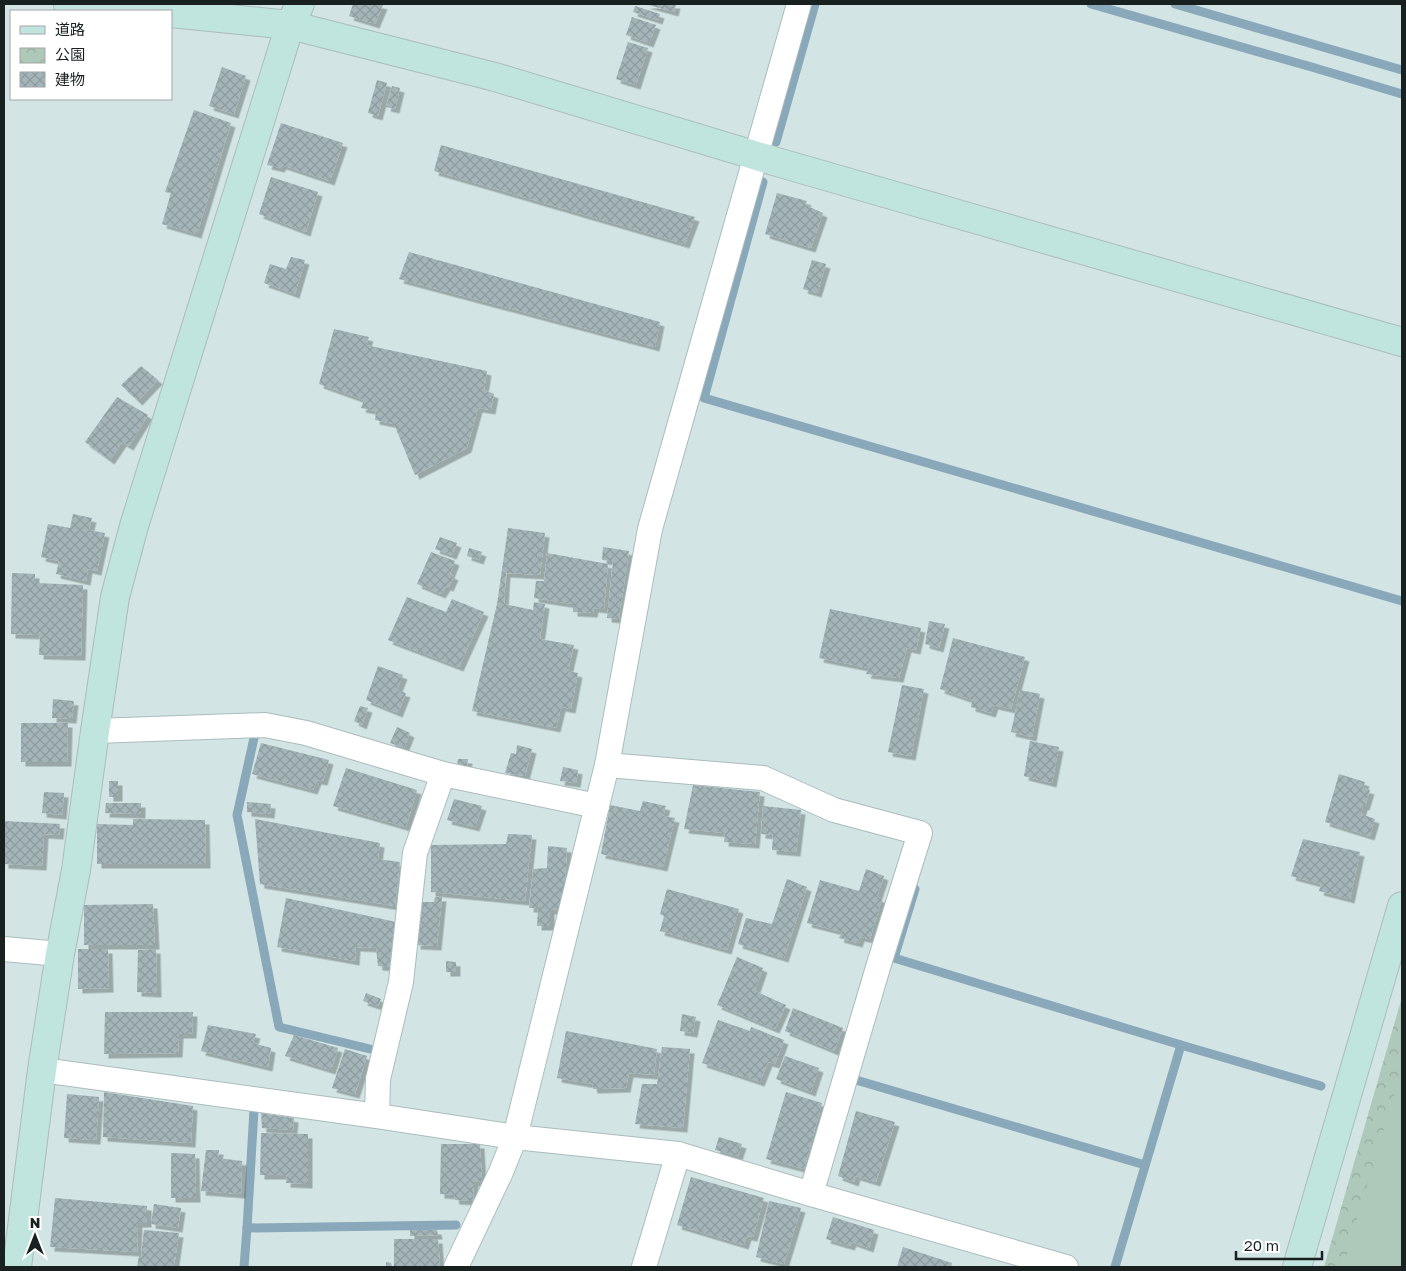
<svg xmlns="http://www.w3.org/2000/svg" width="1406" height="1271" viewBox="0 0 1406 1271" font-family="'Golos Text','Noto Sans JP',sans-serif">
<defs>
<pattern id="park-crowns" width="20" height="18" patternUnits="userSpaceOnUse" patternTransform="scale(1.25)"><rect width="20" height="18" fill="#aec8b9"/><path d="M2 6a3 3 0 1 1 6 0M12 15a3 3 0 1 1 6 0" fill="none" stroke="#95ac9f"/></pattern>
<pattern id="building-cross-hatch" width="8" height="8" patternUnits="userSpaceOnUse" patternTransform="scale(1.25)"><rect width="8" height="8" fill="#a4b5b9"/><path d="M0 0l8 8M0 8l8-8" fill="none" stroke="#8d9b9f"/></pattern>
<filter id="shadow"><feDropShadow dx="4.5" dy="4.5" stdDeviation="0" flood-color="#0004"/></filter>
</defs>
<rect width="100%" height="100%" fill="#d2e4e4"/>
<!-- park -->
<path fill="url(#park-crowns)" d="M1402,997V1267H1324Z"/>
<!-- garden -->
<path fill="#aec8b9" d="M1402,1069V1267H1343Z"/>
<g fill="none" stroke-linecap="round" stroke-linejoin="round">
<!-- stream -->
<g stroke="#89a8b9" stroke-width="9">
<path d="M1091,4L1315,68L1402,94"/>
<path d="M1175,4L1402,70"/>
<path d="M776,142L815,4"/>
<path d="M763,182L704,398L1402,601"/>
<path d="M254,738L237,815L279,1027L370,1049"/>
<path d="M915,889L894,958L1181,1045L1115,1267"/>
<path d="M1181,1045L1321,1086"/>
<path d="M856,1080L1145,1165"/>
<path d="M254,1110L247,1228L456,1225"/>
<path d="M244,1267L247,1228"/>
</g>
</g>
<!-- building -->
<g fill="url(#building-cross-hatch)" filter="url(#shadow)">
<path d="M353,4H379L383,5L375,24L349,16Z"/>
<path d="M645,4H676L674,12Z"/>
<path d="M635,6L660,14L658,20L633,12Z"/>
<path d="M632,17L656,25L649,43L626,35Z"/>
<path d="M628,42L648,48L636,85L616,79Z"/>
<path d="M222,67L246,76L234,114L209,106Z"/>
<path d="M377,80L387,83L378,116L368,113Z"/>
<path d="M392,86L400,88L395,109L386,107Z"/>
<path d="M194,110L231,123L197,234L162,224L171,193L165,192Z"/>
<path d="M281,123L343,143L330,181L282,165L280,168L267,165Z"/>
<path d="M441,145L695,217L685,244L434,171Z"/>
<path d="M271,177L318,192L306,232L259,214Z"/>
<path d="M777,193L807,201L805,205L823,213L811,248L765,234Z"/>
<path d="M409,252L660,322L655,347L399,279Z"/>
<path d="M291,257L305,260L295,294L264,283L270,264L286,269Z"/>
<path d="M812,260L826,264L817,293L803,289Z"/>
<path d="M334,329L369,337L366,345L487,371L484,390L494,394L491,410L478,408L467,448L415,475L394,424L375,420L376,411L361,408L364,400L319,384Z"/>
<path d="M141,366L158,380L138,401L121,385Z"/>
<path d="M117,397L148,415L129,446L122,442L110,460L85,442Z"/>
<path d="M73,514L92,518L89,530L105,533L97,571L88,569L86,581L56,574L59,561L41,557L48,524L70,528Z"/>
<path d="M508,528L545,533L540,575L506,573L504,604L533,610L534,602L545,604L540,639L574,645L568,671L578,673L571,709L561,707L556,728L472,711L497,604Z"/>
<path d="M440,537L457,543L452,555L435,549Z"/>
<path d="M603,547L629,551L619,619L607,618L613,561L602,560Z"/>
<path d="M469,548L482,552L479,560L467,556Z"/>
<path d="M431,552L455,561L450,574L454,576L449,587L446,586L441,594L417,584Z"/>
<path d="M547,553L608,564L604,609L594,608L593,613L573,612V604L534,598L536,581H544Z"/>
<path d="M12,573L35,574V583L83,585L81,656L39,655L40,635L11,634Z"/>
<path d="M407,597L446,612L452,599L484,612L459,667L388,640Z"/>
<path d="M830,609L921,628L916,650L907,648L899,678L866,674L869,668L819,658Z"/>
<path d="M929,621L945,624L939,648L925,644Z"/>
<path d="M953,638L1025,657L1011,709L994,705L991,713L971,707L972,700L940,689Z"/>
<path d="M378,666L403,675L397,690L406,693L398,713L366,700Z"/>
<path d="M902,685L924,689L911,756L888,752Z"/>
<path d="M1020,690L1040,694L1032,737L1011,732Z"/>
<path d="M53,699L74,701L72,719L52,718Z"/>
<path d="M360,706L368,708L362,725L354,721Z"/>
<path d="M21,723H68L67,762H21Z"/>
<path d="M397,727L410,733L404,748L390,743Z"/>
<path d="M1030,741L1059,747L1052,783L1024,776Z"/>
<path d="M261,743L329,760L323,781L317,780L313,790L252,774Z"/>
<path d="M517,745L532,749L525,776L505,773L511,753L516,754Z"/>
<path d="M458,759H468L467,766H457Z"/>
<path d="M563,767L578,770L576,783L560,781Z"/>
<path d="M346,768L417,790L406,827L333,806Z"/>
<path d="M1339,774L1365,782L1363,788L1370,790L1365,806H1363L1361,814L1375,819L1370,836L1325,822Z"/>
<rect x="109" y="781" width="9" height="16"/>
<path d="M693,785L760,792L755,844L724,842L725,833L684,829Z"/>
<path d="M44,792L64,793L62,815L42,813Z"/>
<path d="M454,799L482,806L475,827L447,820Z"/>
<path d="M643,801L666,806L663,816L675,818L663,867L601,854L610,805L640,811Z"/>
<path d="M247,802L271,804L270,814L247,812Z"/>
<path d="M106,803H141V814L105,813Z"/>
<path d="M763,806L801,810L796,852L772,850L773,835L761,834Z"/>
<path d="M133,819L205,820L206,864H97V824L133,825Z"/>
<path d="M255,819L380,843L378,859L400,862L395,906L260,884Z"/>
<path d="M4,821L60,824L59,835L44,834L42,866L4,864Z"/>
<path d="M508,834L532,835L525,901L431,892V845L506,844Z"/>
<path d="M1303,839L1360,852L1350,899L1319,891L1321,884L1291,876Z"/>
<path d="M548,846L567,848L563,910H550V926H537L538,908H529L533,869L547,868Z"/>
<path d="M866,869L884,876L877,897L882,899L870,939L860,937L858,943L839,938L842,932L807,923L820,880L859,891Z"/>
<path d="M787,879L807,887L784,958L738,944L746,918L772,924Z"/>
<path d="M667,889L739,909L727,950L660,931L664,916L660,914Z"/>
<path d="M435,897H442L437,946L416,945L421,902H434Z"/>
<path d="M286,898L396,922L389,967L378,966L376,948L356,947L355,961L277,947Z"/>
<path d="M153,904L155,945H84V905Z"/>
<path d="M78,949H108L109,988L78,989Z"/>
<path d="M156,949L157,993L137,992L138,950Z"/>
<path d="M737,957L763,968L755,991L786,1005L775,1029L717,1005Z"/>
<path d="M446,961L456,962V972H446Z"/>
<path d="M366,993L381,999L378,1006L363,1001Z"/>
<path d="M793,1008L843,1028L834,1051L785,1031Z"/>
<path d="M105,1012H193L192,1034H179L178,1053L104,1054Z"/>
<path d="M682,1014L696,1017L693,1033L680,1031Z"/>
<path d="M718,1020L750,1031L751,1027L784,1040L775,1064L768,1062L760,1082L702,1063Z"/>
<path d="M208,1025L256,1034L253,1043L271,1048L268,1067L201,1051Z"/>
<path d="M566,1031L657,1049L654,1075L629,1073L626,1088L593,1089L592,1084L557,1078Z"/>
<path d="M294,1035L338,1048L331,1070L285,1056Z"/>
<path d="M662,1047L690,1049L683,1128L635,1124L642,1084H657Z"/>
<path d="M345,1049L367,1056L355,1094L332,1088Z"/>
<path d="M785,1056L819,1068L811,1092L776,1079Z"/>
<path d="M104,1092L193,1106L191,1143L103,1137Z"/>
<path d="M786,1092L822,1103L804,1169L766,1159Z"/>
<path d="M67,1094L99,1097L96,1140L64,1138Z"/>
<path d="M856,1111L895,1122L876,1182L856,1176L854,1182L838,1176Z"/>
<path d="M261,1113L294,1118L293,1130L262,1128Z"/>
<path d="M261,1133L308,1134V1184L286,1183L287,1175H260Z"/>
<path d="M719,1137L742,1144L738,1156L715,1150Z"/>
<path d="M441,1144H480L482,1181L474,1182L473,1201L455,1200L454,1195L440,1194Z"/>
<path d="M206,1150H219L218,1158L242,1161L241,1194L201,1191Z"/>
<path d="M171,1153L195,1154L196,1198H171Z"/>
<path d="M691,1177L764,1198L753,1237L747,1236L744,1245L677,1225Z"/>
<path d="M55,1198L147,1206V1223H138L137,1252L50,1247Z"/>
<path d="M769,1201L801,1208L784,1264L756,1257Z"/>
<path d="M154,1204L181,1208L178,1228L151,1224Z"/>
<path d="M833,1217L874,1230L869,1248L852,1242L850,1246L826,1239Z"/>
<path d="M144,1230L179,1233L174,1267H137L139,1256H141Z"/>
<path d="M410,1230H437L438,1235L410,1236Z"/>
<path d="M394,1239H438L440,1266L394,1267Z"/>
<path d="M903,1247L952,1263L951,1267H897Z"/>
<path d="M386,1262L391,1263L392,1267H386Z"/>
</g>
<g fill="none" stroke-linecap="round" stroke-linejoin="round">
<!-- street casing -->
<g stroke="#abbcbc" stroke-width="26">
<g id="street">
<path d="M95,731L265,725L306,733L443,774L597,806"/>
<path d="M607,765L763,778L834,810L920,833L879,964L811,1194"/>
<path d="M4,949L60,954"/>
<path d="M42,1070L377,1116L515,1137L678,1154L811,1194L1066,1267"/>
<path d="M377,1116L378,1079L401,982L415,853L443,774"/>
<path d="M456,1267L501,1172L515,1137L607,765L650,529L799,4"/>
<path d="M644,1267L678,1154"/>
</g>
</g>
<!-- secondary casing -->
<g stroke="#abbcbc" stroke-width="30">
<g id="secondary">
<path d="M68,4L156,11"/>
<path d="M171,13L290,25L495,77L777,162L1402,342"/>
<path d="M17,1267L42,1070L60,954L76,870L95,731L115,597L134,526L290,25L300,4"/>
<path d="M1297,1267L1402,906"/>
</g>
</g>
<!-- street -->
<use href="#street" stroke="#fff" stroke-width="24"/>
<!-- secondary -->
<use href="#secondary" stroke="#c0e4de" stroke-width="28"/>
</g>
<!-- border -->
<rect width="1406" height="1271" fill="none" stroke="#192020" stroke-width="10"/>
<!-- legend -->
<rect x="10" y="10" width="162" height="90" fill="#ffffff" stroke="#a3a6a6"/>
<rect x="20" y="26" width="25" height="8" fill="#c0e4de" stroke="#a3a6a6"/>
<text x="55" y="35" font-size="15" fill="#192020">道路</text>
<rect x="20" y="48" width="25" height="15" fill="url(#park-crowns)" stroke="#a3a6a6"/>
<text x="55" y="60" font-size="15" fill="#192020">公園</text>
<rect x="20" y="72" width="25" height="15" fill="url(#building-cross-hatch)" stroke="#a3a6a6"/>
<text x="55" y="85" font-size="15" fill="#192020">建物</text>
<!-- north arrow -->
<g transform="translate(35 1236)" stroke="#ffffff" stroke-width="4" paint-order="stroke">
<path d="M0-4L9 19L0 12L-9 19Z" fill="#192020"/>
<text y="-8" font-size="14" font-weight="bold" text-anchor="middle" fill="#192020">N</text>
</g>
<!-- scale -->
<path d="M1236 1251v8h86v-8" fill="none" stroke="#192020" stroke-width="2.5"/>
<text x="1244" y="1251" font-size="15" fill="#192020" stroke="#ffffff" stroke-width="4" paint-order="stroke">20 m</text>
</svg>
